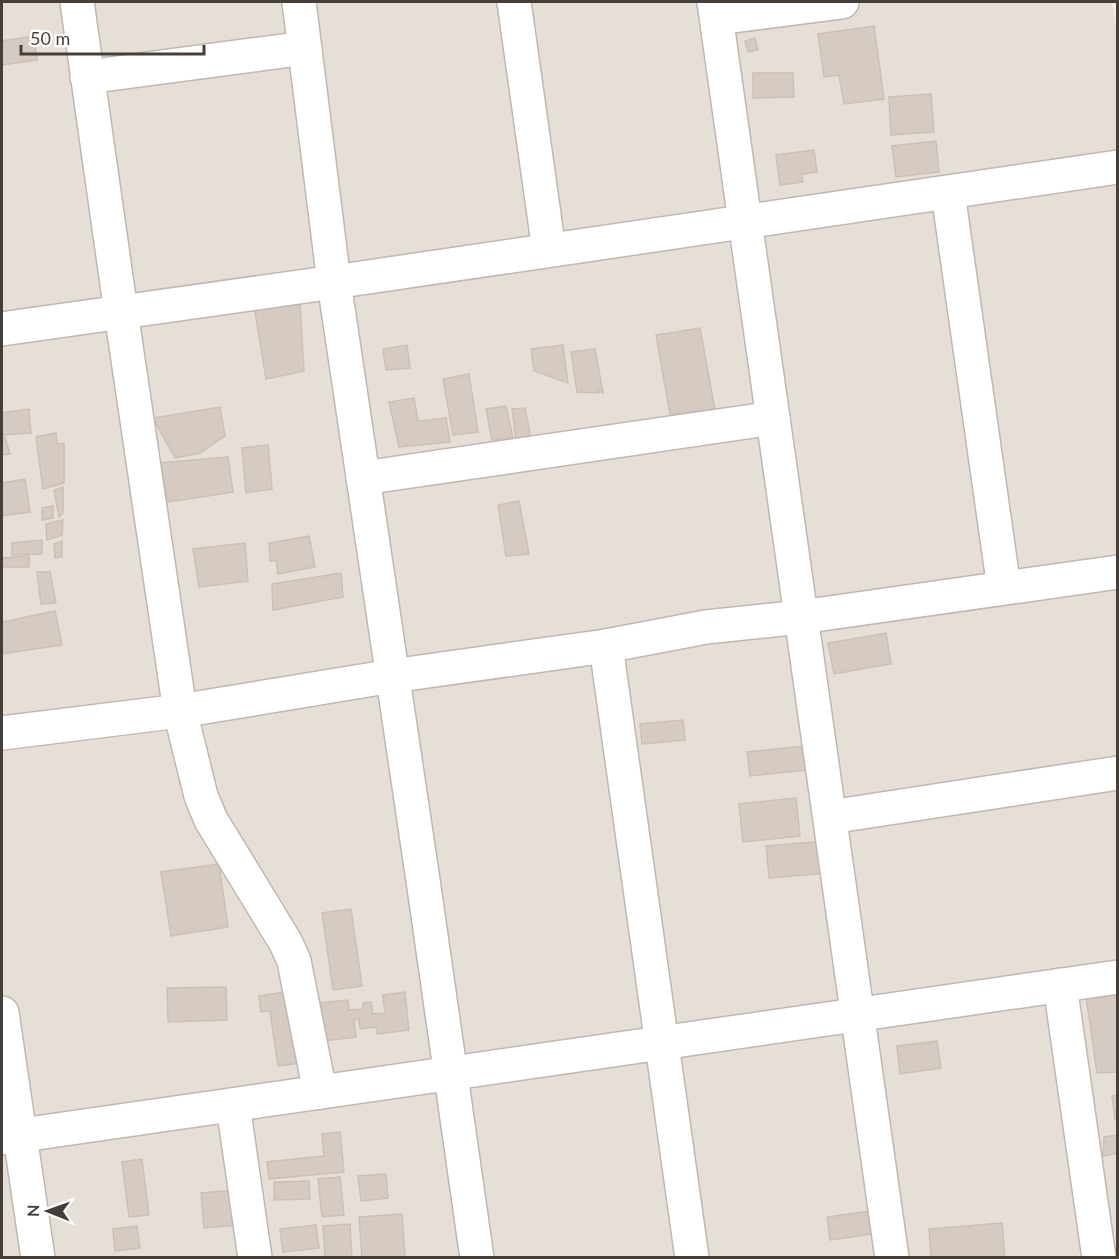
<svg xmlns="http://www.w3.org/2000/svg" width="1119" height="1259" viewBox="0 0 1119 1259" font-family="Lato,sans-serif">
<rect width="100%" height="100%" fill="#f3eee9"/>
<!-- residential -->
<path fill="#e6dfd8" d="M2,2H1112L1118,39L1117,1257L2,1258Z"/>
<!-- building -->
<g fill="#d6cbc3" stroke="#cebfb4" stroke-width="1.5">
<path d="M874,26L884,99L844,104L839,75L824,77L818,34Z"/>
<path d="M34,36L37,60L2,65V41Z"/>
<path d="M755,38L758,50L748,52L745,41Z"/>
<path d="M753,73H793L794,97L753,98Z"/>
<path d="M931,94L934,132L891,135L889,97Z"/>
<path d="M936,141L939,172L896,177L892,146Z"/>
<path d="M814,150L817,172L802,174L803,182L780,185L776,155Z"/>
<path d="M300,305L304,371L266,379L254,306Z"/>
<path d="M700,328L715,410L670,414L656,335Z"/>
<path d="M407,345L410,368L386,370L383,349Z"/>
<path d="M563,345L568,383L534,371L531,349Z"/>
<path d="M595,349L603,393L596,389L599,393L577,392L571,352Z"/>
<path d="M469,374L478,432L453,435L443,379Z"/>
<path d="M414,398L418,421L446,418L450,442L399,447L389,402Z"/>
<path d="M506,406L513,438L492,440L486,409Z"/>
<path d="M220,407L225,436L200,453L175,458L153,418Z"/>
<path d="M525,408L532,444L517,447L512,409Z"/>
<path d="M29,409L31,433L2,435V413Z"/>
<path d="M56,433L57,444L64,443V483L43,489L36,437Z"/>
<path d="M5,437L10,454L2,455V438Z"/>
<path d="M268,445L272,489L246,493L242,448Z"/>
<path d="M228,457L233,492L168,502L160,463Z"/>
<path d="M25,479L30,512L2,516V483Z"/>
<path d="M63,487V513L59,517L54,490Z"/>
<path d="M519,501L529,554L506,556L498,505Z"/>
<path d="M53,506V518L42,520V508Z"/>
<path d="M63,520L62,535L47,540L46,524Z"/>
<path d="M309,536L315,567L278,574L276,560L270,561L269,543Z"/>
<path d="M42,540V554L12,555V543Z"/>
<path d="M62,541V557L55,558L54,544Z"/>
<path d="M245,543L248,581L199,587L193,549Z"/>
<path d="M29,556V567H2V558Z"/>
<path d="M37,572H50L56,603L41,604Z"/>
<path d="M341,573L343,597L273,610L272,584Z"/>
<path d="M55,611L62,645L2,654V622Z"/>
<path d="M886,633L891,664L834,674L828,643Z"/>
<path d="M683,720L685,740L642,744L640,724Z"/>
<path d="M803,746L806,770L750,776L747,752Z"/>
<path d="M796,798L800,836L743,842L739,804Z"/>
<path d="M824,841L827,873L769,878L766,846Z"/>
<path d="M219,864L228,927L171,936L161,872Z"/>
<path d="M351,909L362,986L333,990L322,913Z"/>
<path d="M226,987L227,1020L168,1022L167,988Z"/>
<path d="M291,991L301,1063L278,1066L270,1011L261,1012L259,996Z"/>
<path d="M405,992L409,1030L377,1034V1027L360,1029L359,1019L354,1020L356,1037L323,1041L319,1003L348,1000L349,1010L363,1009V1003L371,1002L373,1014L385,1013L383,995Z"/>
<path d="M1118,995V1072L1097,1073L1086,996Z"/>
<path d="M937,1041L941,1068L900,1074L897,1046Z"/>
<path d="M1118,1095V1120H1115L1112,1096Z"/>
<path d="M340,1132L344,1172L269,1179L267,1162L324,1156L322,1134Z"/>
<path d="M1118,1135V1153L1103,1156L1104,1137Z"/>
<path d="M142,1159L149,1215L129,1217L122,1162Z"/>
<path d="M386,1174L388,1198L361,1201L358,1176Z"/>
<path d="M340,1177L344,1215L322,1217L318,1179Z"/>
<path d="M309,1181L310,1199L274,1200V1182Z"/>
<path d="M235,1190L238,1225L204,1228L201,1193Z"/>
<path d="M877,1210L880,1233L830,1240L827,1217Z"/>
<path d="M402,1214L405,1257L362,1258L359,1217Z"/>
<path d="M1002,1223L1005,1258H931L929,1229Z"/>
<path d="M350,1224L352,1258H325L323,1226Z"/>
<path d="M316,1225L319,1248L283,1252L280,1229Z"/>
<path d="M137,1226L140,1248L115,1251L113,1229Z"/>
</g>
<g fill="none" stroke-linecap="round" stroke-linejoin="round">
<!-- minor casing -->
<g stroke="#c0b7b0" stroke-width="36">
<g id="minor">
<path d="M77,2L121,312L180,711L201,796L211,820L286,943L294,961L320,1092"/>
<path d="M299,2L334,282L424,887L477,1258"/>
<path d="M514,2L549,250"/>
<path d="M714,2L892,1258"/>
<path d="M717,18L842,2"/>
<path d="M87,77L305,48"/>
<path d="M948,193L1004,588"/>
<path d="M2,329L334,282L1118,167"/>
<path d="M363,478L773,418"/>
<path d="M606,646L692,1258"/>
<path d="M2,733L180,711L392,676L606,646L706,627L801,617L1118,572"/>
<path d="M830,817L1118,773"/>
<path d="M1060,985L1099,1258"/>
<path d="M2,1013L38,1258"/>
<path d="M233,1105L255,1258"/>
<path d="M2,1138L1118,977"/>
</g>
</g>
<!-- minor -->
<use href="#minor" stroke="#fff" stroke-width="33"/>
</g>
<!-- border -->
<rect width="1119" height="1259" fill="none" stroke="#463e38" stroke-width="6"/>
<!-- north arrow -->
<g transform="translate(48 1211) rotate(271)" stroke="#ffffff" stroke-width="4.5" paint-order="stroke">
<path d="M0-4.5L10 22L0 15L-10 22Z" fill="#463e38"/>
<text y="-9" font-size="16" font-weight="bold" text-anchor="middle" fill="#463e38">N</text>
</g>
<!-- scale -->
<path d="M21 45v9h183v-9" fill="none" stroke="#463e38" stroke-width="3"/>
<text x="30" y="45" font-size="18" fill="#463e38" stroke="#ffffff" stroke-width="4.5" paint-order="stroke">50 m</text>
</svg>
